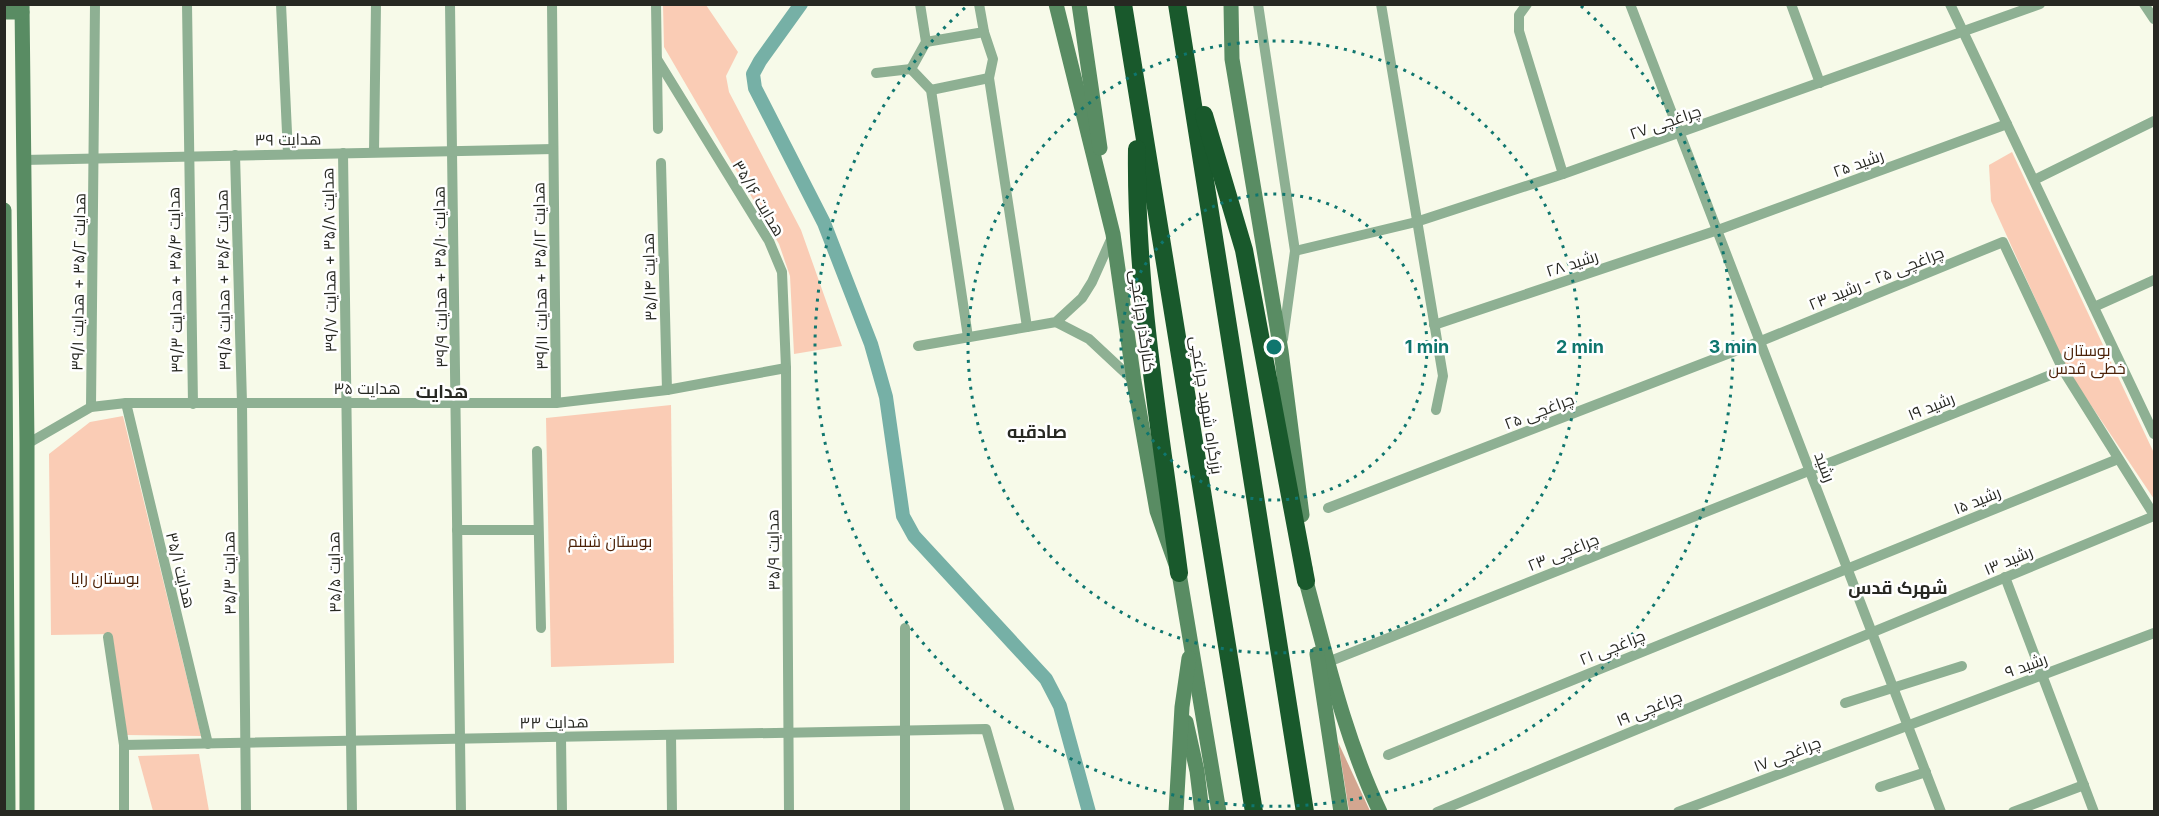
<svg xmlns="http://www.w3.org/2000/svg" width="2159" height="816" viewBox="0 0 2159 816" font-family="Inter,Cairo,sans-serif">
<rect width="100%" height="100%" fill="#f7fae9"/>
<!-- green -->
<g fill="#faccb5">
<path d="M663,5H706L738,52L726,76L729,92L801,230L842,346L794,354L790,276L779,244L664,47Z"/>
<path d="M2012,152L2154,453V499L2068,371L1991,201L1989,165Z"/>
<path d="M671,405L674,663L551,667L546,418Z"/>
<path d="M123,416L201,736L127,735L112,634L51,635L49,454L90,422Z"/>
<path d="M199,754L209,811H153L138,756Z"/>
</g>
<!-- forest -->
<path fill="#d3a690" d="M1338,742L1370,811H1349Z"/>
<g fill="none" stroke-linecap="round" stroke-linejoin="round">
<!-- canal -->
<path stroke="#76b0a6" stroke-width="14" d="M801,4L760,61L753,74L755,88L824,223L871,344L886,397L903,516L914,536L1046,679L1060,706L1089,812"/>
<!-- street -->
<g stroke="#8eb093" stroke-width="10">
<path d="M187,4L193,404"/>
<path d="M281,4L288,154"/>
<path d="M450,4L461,812"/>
<path d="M552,4L556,403"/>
<path d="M656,4L658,129"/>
<path d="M920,4L926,42L911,69L931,90L968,337"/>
<path d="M979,4L984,32L993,59L989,78L1027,327"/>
<path d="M1258,4L1295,251L1283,339"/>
<path d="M1381,4L1443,376L1436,410"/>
<path d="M1527,4L1519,15V31L1563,174"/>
<path d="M1630,4L1941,812"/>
<path d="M1791,4L1820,83"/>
<path d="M1950,4L2154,434"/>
<path d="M2144,4L2154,19"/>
<path d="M926,42L984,32"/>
<path d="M657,59L769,241L782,272L786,368L789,812"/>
<path d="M876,73L911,69"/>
<path d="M931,90L989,78"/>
<path d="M374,152L376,4"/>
<path d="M343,153L352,812"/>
<path d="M235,155L242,403L246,812"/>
<path d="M23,160L553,149"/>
<path d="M661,163L667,390"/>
<path d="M2034,180L2154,121"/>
<path d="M1295,251L1416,222L1563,174L2040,4"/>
<path d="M2094,307L2154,280"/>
<path d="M1056,322L1089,339L1134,381"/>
<path d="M1434,325L1718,230L2007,124"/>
<path d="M918,346L1056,322L1082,298L1092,282L1113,235"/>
<path d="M126,403L208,744"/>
<path d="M91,407L95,4"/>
<path d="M27,444L91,407L126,403H556L667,390L786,368"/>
<path d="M537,451L541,628"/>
<path d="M1328,508L1761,341L2003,242L2063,370L2154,515"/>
<path d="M457,530H538"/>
<path d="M2005,577L2094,812"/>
<path d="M905,628V812"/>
<path d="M108,637L124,745V812"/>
<path d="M1328,662L2063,370"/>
<path d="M1845,703L1962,666"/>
<path d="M671,735L672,812"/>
<path d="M561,737L562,812"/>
<path d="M124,745L986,729L1010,812"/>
<path d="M1388,755L2118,459"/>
<path d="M1880,787L1926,772"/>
<path d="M1437,812L2154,516"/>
<path d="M1678,812L2154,633"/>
<path d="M2013,812L2084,785"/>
</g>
<!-- secondary -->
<g stroke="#598c63" stroke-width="15">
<path d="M22,4L27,444V812"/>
<path d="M1056,4L1113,234L1134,381L1157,511L1179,573L1219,812"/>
<path d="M1079,4L1100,148"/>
<path d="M1231,4L1232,59L1281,351L1302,515"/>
<path d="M4,12H22"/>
<path d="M4,210L8,812"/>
<path d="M1305,569L1306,581C1327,659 1345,738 1380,812"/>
<path d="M1317,654L1341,812"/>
<path d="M1186,722L1197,771L1202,812"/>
<path d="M1176,812L1182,707L1189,658"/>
</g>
<!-- highway -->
<g stroke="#19592c" stroke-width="18">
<path d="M1123,4L1254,812"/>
<path d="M1177,4L1305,812"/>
<path d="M1204,115L1244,250L1306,581"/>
<path d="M1137,149C1135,291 1161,433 1179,573"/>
</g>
</g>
<!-- distance rings -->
<g fill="none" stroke="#0f766e" stroke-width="3" stroke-dasharray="3 6">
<circle cx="1274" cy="347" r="153"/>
<circle cx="1274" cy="347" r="306"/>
<path d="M1581 6A459 459 0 1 1 967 6"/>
</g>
<g text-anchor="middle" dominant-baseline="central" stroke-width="5" stroke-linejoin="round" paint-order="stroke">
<!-- street labels -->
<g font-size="16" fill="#272822" stroke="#fff">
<text transform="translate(1665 122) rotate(-19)">چراغچی ۲۷</text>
<text transform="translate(288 139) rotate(-1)">هدایت ۳۹</text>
<text transform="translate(1858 163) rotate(-20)">رشید ۲۵</text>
<text transform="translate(759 198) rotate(59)">هدایت ۳۵/۱۶</text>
<text transform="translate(329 260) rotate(-91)">هدایت ۳۵/۸ + هدایت ۳۹/۷</text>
<text transform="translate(1572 263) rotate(-18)">رشید ۲۸</text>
<text transform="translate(540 276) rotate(-91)">هدایت ۳۵/۱۲ + هدایت ۳۹/۱۱</text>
<text transform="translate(440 277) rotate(-91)">هدایت ۳۵/۱۰ + هدایت ۳۹/۹</text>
<text transform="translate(649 277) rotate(-92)">هدایت ۳۵/۱۴</text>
<text transform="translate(1876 278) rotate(-22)">چراغچی ۲۵ - رشید ۲۳</text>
<text transform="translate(175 280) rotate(-91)">هدایت ۳۵/۴ + هدایت ۳۹/۳</text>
<text transform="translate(223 280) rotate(-91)">هدایت ۳۵/۶ + هدایت ۳۹/۵</text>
<text transform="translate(78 282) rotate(-89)">هدایت ۳۵/۲ + هدایت ۳۹/۱</text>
<text transform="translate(1143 321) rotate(82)">کنارگذر چراغچی</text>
<text x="367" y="388">هدایت ۳۵</text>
<text transform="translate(1207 405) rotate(81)">بزرگراه شهید چراغچی</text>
<text transform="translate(1931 406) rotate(-22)">رشید ۱۹</text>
<text transform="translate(1539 411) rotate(-21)">چراغچی ۲۵</text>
<text transform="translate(1825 467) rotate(69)">رشید</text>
<text transform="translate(1977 500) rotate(-22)">رشید ۱۵</text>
<text transform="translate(773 550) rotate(-91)">هدایت ۳۵/۹</text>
<text transform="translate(1563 552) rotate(-22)">چراغچی ۲۳</text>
<text transform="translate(2008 560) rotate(-23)">رشید ۱۳</text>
<text transform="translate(181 570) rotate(76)">هدایت ۳۵/۱</text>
<text transform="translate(334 572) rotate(-91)">هدایت ۳۵/۵</text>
<text transform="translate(229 573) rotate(-91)">هدایت ۳۵/۳</text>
<text transform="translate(1612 647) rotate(-22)">چراغچی ۲۱</text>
<text transform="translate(2026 665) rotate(-20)">رشید ۹</text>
<text transform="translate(1649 708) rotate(-22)">چراغچی ۱۹</text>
<text transform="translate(554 722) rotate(-1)">هدایت ۳۳</text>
<text transform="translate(1787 754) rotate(-21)">چراغچی ۱۷</text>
</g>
<!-- park labels -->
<g font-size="16" fill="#4c2208" stroke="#fff">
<text x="2087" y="350">بوستان<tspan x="2087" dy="18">خطی قدس</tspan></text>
<text x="610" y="541">بوستان شبنم</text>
<text x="105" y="578">بوستان رایا</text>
</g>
<!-- neighbourhood labels -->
<g font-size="18" font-weight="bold" fill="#272822" stroke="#fff">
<text x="442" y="391">هدایت</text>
<text x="1037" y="431">صادقیه</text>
<text x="1898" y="587">شهرک قدس</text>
</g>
</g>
<circle cx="1274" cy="347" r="9" fill="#0f766e" stroke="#fff" stroke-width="3"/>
<g font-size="18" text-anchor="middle" font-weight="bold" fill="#0f766e" stroke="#fff" stroke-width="5" stroke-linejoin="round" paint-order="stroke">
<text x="1427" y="353">1 min</text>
<text x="1580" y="353">2 min</text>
<text x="1733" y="353">3 min</text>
</g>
<!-- border -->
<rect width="2159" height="816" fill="none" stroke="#272822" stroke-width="12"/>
</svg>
